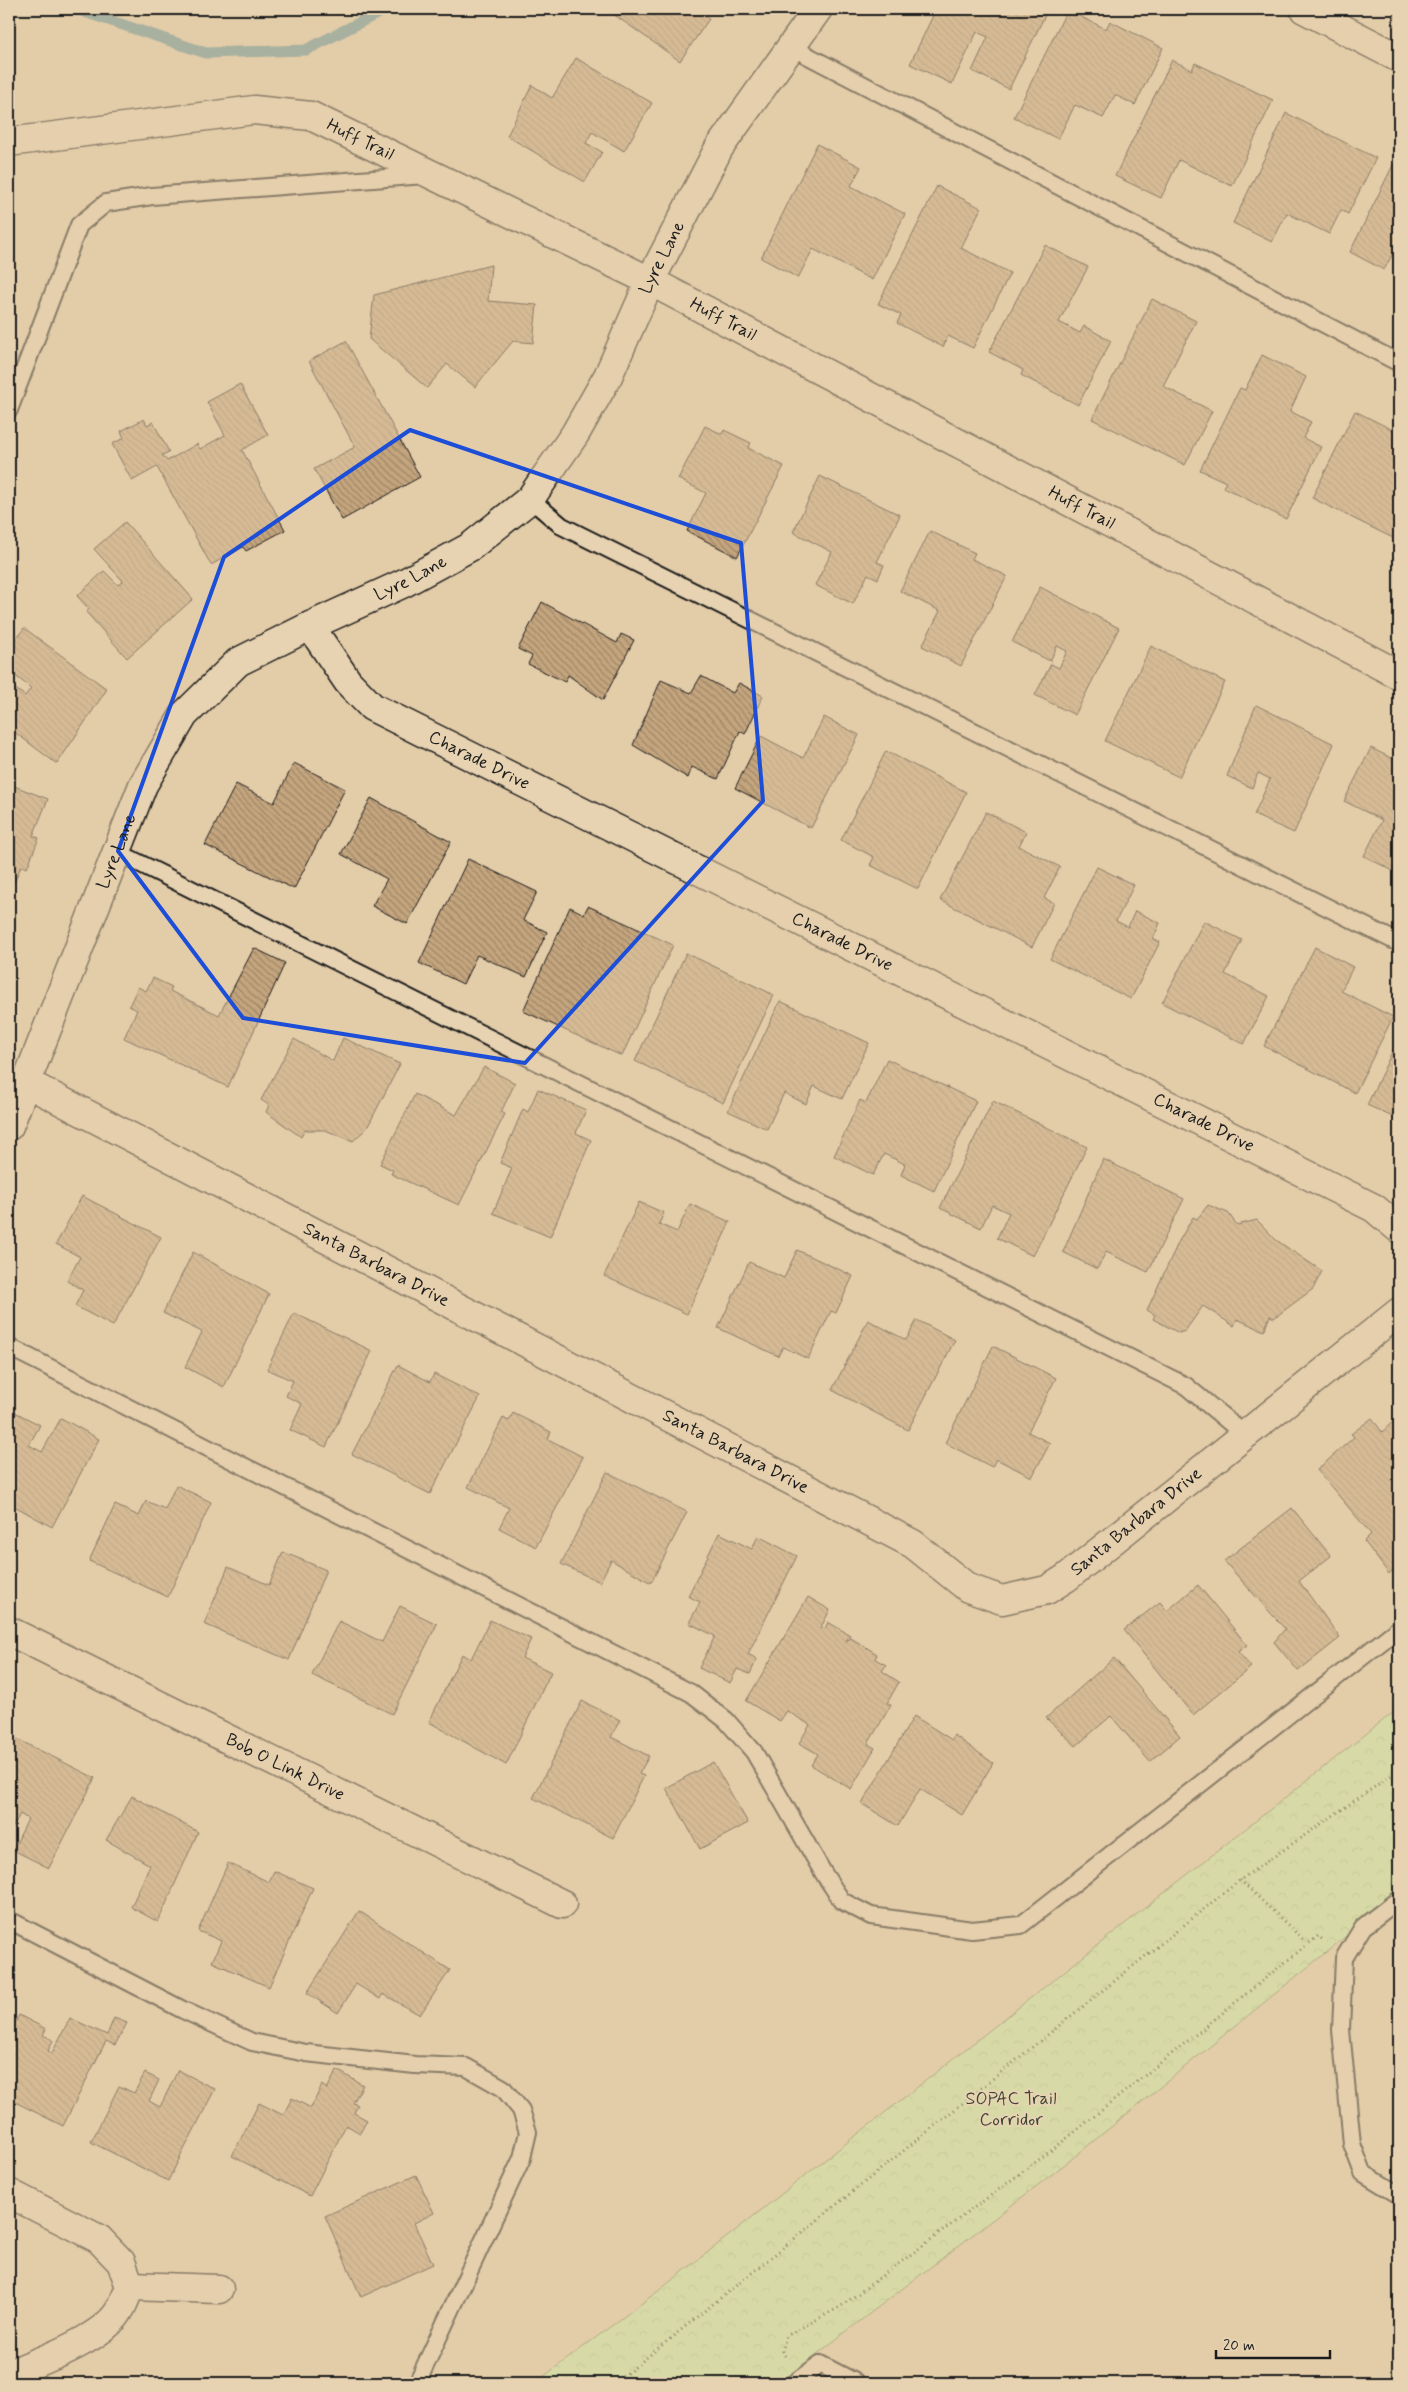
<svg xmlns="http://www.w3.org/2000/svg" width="1408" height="2392" viewBox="0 0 1408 2392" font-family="Mynerve,sans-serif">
<defs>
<pattern id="forest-crowns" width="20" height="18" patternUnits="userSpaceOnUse" patternTransform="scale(1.25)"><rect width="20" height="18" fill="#c8eba4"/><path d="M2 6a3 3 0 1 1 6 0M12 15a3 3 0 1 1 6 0" fill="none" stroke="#abc98d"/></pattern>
<pattern id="building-back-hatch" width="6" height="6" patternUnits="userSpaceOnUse" patternTransform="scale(1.25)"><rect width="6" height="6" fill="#c4a57e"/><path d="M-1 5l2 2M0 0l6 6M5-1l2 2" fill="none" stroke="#9e8666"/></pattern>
</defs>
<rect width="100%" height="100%" fill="#e3cca8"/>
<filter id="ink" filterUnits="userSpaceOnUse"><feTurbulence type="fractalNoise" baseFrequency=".02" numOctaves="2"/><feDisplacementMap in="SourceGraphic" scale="10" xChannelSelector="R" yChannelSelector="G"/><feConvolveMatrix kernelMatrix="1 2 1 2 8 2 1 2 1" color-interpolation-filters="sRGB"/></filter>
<g filter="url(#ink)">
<!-- forest -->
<path fill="url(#forest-crowns)" stroke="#728460" d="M1399,1708V1893L1064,2165L779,2383H535L661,2289Z"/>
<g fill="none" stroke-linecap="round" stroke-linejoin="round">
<!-- stream -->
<path stroke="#5f8f94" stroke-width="11" d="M76,9L206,53L306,50L386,9"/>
</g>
<!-- building -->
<g fill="url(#building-back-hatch)" stroke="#1c1c1c">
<path d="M606,9H694L709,19L680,61Z"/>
<path d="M936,9H1048L1009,89L972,71L988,37L977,32L952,84L910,64Z"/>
<path d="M1067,10L1106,29L1110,21L1163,48L1135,105L1115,95L1103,118L1075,105L1058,139L1014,117Z"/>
<path d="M576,58L652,103L624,151L592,132L586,143L602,152L585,182L507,136L532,85L552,98Z"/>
<path d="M1172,60L1192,70L1195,63L1273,100L1232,186L1179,160L1161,198L1115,176Z"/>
<path d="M1286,113L1376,158L1348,214L1341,210L1329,234L1287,213L1272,242L1233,223Z"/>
<path d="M817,144L861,167L851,186L905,214L872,280L813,249L798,278L761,258Z"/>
<path d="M1393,165L1399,168V259L1392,255L1384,270L1350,252Z"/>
<path d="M937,186L981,208L961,248L1010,273L973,348L948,336L943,347L897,323L901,315L878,304Z"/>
<path d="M1045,245L1088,267L1059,322L1080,333L1084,326L1111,341L1078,405L1021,375L1023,370L989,352Z"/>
<path d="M491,265L488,301L537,305L533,343L513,341L475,387L447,364L427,388L369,339L374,295Z"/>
<path d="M1152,299L1196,321L1163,386L1212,411L1185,465L1092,419Z"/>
<path d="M346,341L420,477L342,520L314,469L355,447L309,361Z"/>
<path d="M1262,355L1306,377L1290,411L1311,422L1303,438L1321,447L1286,519L1223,487L1226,482L1200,470L1240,388L1245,390Z"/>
<path d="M240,384L268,435L242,450L285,530L246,551L243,547L211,565L157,467L132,481L112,444L124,438L121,431L144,419L147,425L153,422L169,452L162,455L167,461L197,444L200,449L225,435L207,402Z"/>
<path d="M1355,411L1399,433V541L1312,498Z"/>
<path d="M705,426L722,434L724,430L751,443L748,448L784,466L737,557L687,531L706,493L678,479Z"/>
<path d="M820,476L900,515L877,562L884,565L878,579L868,574L853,604L815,585L832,552L793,532Z"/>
<path d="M125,522L193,599L127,658L86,612L89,609L77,596L104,571L118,585L123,581L94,549Z"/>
<path d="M930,531L975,553L972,559L1007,576L961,666L922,646L940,611L900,591Z"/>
<path d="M1040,587L1119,628L1075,715L1035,695L1051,664L1059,668L1067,651L1057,646L1050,661L1012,642Z"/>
<path d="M542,602L617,643L621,634L634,640L603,700L568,675L565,682L528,664L532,656L518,649Z"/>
<path d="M24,628L107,689L57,764L9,728V684L25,696L31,688L9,671V648Z"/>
<path d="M1151,646L1225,682L1179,777L1105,741Z"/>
<path d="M701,676L733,693L739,683L763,696L745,734L740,731L718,779L692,767L688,778L633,745L661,680L691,693Z"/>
<path d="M1256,705L1334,744L1294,833L1254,815L1270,779L1258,773L1252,788L1227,776Z"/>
<path d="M824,717L859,735L811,828L735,788L761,736L803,758Z"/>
<path d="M1371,748L1399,762V874L1364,856L1382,820L1344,801Z"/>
<path d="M886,751L966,792L918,889L870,865L874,857L841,840Z"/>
<path d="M294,763L345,789L294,889L205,845L236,784L274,803Z"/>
<path d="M9,784L48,799L33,836L39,838L27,868L21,866L14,883L9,881Z"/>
<path d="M371,798L451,842L407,924L372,906L387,879L341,854Z"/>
<path d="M986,812L1026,832L1019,846L1060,867L1044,898L1054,903L1032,947L940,900Z"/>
<path d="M468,859L537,892L523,920L547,932L526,977L477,955L463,984L419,963Z"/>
<path d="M1097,867L1134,885L1116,921L1128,927L1135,911L1160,923L1153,939L1160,942L1131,999L1050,959Z"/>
<path d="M588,906L673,945L622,1056L523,1011L570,907L584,914Z"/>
<path d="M1204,921L1242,940L1225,974L1269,996L1244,1044L1162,1003Z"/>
<path d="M1315,947L1353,967L1341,991L1393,1017L1355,1093L1264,1046Z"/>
<path d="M254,948L285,963L228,1087L124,1038L137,1010L129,1006L138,987L146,991L153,978L172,987L170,991L219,1015Z"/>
<path d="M686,953L774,995L723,1103L635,1061Z"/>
<path d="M780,1001L869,1043L842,1099L814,1086L806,1104L784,1093L767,1129L728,1111Z"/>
<path d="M1399,1037V1120L1367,1105Z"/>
<path d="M343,1038L400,1064L367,1128L353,1141L325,1130H305L301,1137L266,1112L269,1105L261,1100L294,1039L333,1061Z"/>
<path d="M887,1059L976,1101L934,1191L901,1175L905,1164L884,1154L873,1175L834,1156L860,1100L866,1103Z"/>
<path d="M484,1067L515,1083L501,1112L505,1114L459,1205L391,1174L393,1170L380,1164L415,1094L456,1115Z"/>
<path d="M538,1089L586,1110L576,1133L591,1140L550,1237L493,1213L512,1168L500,1163L523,1109L528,1112Z"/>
<path d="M993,1101L1087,1147L1033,1256L997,1238L1009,1213L992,1205L981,1228L940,1208Z"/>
<path d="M1103,1159L1184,1199L1148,1272L1106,1252L1097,1269L1063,1252Z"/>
<path d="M82,1196L161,1237L113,1326L75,1306L83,1290L67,1281L80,1257L56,1244Z"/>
<path d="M639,1202L664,1213L659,1224L677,1232L690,1204L730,1222L687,1314L604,1276Z"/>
<path d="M1208,1205L1228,1213L1237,1225L1257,1220L1276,1240L1322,1271L1313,1289L1274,1318L1270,1316L1264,1331L1237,1319L1234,1326L1203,1306L1185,1331L1179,1333L1153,1319L1155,1315L1147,1310L1179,1241L1193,1217L1197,1219Z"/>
<path d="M797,1250L853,1276L836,1313L831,1311L808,1359L783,1347L778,1356L718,1328L749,1262L784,1278Z"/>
<path d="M193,1252L269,1294L224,1387L185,1367L202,1332L163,1313Z"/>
<path d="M294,1313L372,1351L326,1447L290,1430L302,1404L286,1396L293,1381L267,1369Z"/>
<path d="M868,1320L906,1340L917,1320L955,1340L908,1430L832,1390Z"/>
<path d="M993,1346L1056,1378L1028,1432L1050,1443L1032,1477L996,1459L992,1467L945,1443Z"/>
<path d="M398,1365L430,1382L434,1374L480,1397L430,1494L352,1454Z"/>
<path d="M13,1411L40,1425L29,1445L42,1452L61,1418L99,1439L52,1527L9,1503V1420Z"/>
<path d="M513,1413L551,1432L548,1439L583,1457L536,1547L499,1528L509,1508L468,1487L503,1418L509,1421Z"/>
<path d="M1372,1418L1382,1432L1395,1420L1399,1424V1564L1389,1574L1364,1541L1371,1534L1317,1470L1354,1437L1351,1434Z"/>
<path d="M607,1472L687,1512L651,1583L611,1560L600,1582L561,1564Z"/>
<path d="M176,1485L211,1502L168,1597L89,1561L115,1505L139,1516L146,1501L165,1509Z"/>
<path d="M1292,1508L1331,1556L1299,1581L1340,1638L1298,1671L1274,1642L1285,1629L1224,1561Z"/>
<path d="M719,1533L752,1549L758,1536L797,1556L748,1654L757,1659L750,1674L737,1669L730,1683L699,1668L715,1636L689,1623L700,1602L688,1596Z"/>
<path d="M283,1552L326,1570L289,1660L204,1624L228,1567L269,1585Z"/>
<path d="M1198,1585L1247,1645L1238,1652L1251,1667L1193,1715L1124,1630L1160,1602L1167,1611Z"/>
<path d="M808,1597L830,1610L821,1627L825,1629L828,1622L850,1635L846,1641L851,1638L877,1654L875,1659L886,1665L882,1671L899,1682L887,1703L891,1705L868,1744L875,1748L851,1789L811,1765L818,1754L799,1743L810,1725L787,1711L780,1721L746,1701Z"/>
<path d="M400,1606L437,1624L392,1714L312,1675L339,1621L382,1642Z"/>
<path d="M490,1620L531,1639L522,1658L551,1672L506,1765L429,1722L462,1654L471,1659Z"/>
<path d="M1114,1658L1180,1736L1150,1762L1111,1716L1076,1746L1046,1718Z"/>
<path d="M582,1701L620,1720L611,1737L649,1756L639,1774L644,1776L613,1838L533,1798Z"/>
<path d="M914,1716L952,1740L954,1735L993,1763L962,1815L920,1789L898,1826L862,1804Z"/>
<path d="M17,1739L95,1778L49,1868L13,1850L28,1819L20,1814L9,1834V1755Z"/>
<path d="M713,1762L748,1823L700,1849L666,1788Z"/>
<path d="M132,1796L198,1832L158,1922L131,1907L150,1865L106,1840Z"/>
<path d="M228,1863L269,1882L274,1871L313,1888L269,1987L212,1962L221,1941L198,1931Z"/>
<path d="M359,1911L450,1970L420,2015L383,1994L380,1999L356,1984L338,2013L307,1993Z"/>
<path d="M19,2015L46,2029L43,2035L53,2040L48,2051L52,2053L70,2018L107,2035L114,2018L127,2023L115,2045L106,2041L63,2126L9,2099V2036Z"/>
<path d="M178,2070L215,2089L168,2181L91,2142L119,2086L134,2093L145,2073L159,2080L149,2101L160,2107Z"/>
<path d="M337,2070L363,2085L353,2103L358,2105L354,2113L367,2120L360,2133L346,2125L310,2196L232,2156L259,2103L283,2115L292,2098L311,2108L322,2085L327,2089Z"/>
<path d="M416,2175L434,2213L414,2223L433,2264L361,2297L325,2216Z"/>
</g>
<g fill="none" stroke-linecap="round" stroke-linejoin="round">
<!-- lane casing -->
<g stroke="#1c1c1c" stroke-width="20">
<g id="lane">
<path d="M789,46L1399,363"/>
<path d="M9,410L79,225L106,203L152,196L425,175"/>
<path d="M530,499L562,526L1399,943"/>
<path d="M117,852L1186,1386L1245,1435"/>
<path d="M9,1347L691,1693L726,1720L754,1752L824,1874L842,1901L871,1916L972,1930L1021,1925L1399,1628"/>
<path d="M1399,1899L1363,1927L1344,1958L1341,2030L1352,2144L1363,2173L1399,2195"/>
<path d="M9,1920L183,2010L252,2042L306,2053L415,2065L466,2067L503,2088L521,2110L528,2132L522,2158L417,2383"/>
<path d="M794,2383L820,2364L857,2383"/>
</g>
</g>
<!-- street casing -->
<g stroke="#1c1c1c" stroke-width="31">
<g id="street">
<path d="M1304,9L1399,58"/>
<path id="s1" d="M9,142L254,110L311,116L650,281L1399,675"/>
<path id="s2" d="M310,626L348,682L372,707L1374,1208L1399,1229"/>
<path id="s3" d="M25,1082L913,1544L968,1588L1002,1600L1047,1590L1066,1578L1399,1312"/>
<path id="s4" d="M9,1126L143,785L184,715L238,662L310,626L404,583L470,547L530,499L575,434L608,376L650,281L719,148L818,9"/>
<path id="s5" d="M9,1631L562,1904"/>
<path d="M9,2193L99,2239L121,2262L130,2286C127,2294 124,2304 119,2311C103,2339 38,2362 9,2374"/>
<path d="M130,2286L219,2289"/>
</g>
</g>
<!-- path -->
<g stroke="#1c1c1c" stroke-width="3" stroke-dasharray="1 4" stroke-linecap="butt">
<path d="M1240,1880L1308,1944L1318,1936L1323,1940"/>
<path d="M785,2356L782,2351L786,2336L840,2307L1056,2147L1308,1944"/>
<path d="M615,2383L1240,1880L1399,1770"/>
</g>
<!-- lane -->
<use href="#lane" stroke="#e7d3b1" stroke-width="16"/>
<!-- street -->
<use href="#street" stroke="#e7d3b1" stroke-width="28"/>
</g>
</g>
<!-- marked area -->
<path d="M0 0H1408V2392H0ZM410,430L741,543L763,801L525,1063L243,1018L118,851L224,557Z" fill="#e3cca8" fill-opacity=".55" fill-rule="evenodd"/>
<path fill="none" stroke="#1d4ed8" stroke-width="4" stroke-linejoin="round" d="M410,430L741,543L763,801L525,1063L243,1018L118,851L224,557Z"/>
<g text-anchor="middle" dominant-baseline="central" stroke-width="4" stroke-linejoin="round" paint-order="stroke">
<!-- street labels -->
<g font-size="18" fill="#1c1c1c" stroke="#e7d3b1">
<text stroke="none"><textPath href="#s1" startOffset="359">Huff Trail</textPath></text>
<text stroke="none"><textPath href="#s4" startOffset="1135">Lyre Lane</textPath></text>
<text stroke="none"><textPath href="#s1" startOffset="764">Huff Trail</textPath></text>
<text stroke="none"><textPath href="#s1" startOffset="1169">Huff Trail</textPath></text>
<text stroke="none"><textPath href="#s4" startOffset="715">Lyre Lane</textPath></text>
<text stroke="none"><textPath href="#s2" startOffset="222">Charade Drive</textPath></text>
<text stroke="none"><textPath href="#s4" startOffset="295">Lyre Lane</textPath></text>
<text stroke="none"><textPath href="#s2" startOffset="628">Charade Drive</textPath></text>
<text stroke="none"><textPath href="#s2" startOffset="1032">Charade Drive</textPath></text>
<text stroke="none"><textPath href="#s3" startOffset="396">Santa Barbara Drive</textPath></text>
<text stroke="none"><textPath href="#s3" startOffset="801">Santa Barbara Drive</textPath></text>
<text stroke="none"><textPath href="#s3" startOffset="1266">Santa Barbara Drive</textPath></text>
<text stroke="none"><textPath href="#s5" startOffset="308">Bob O Link Drive</textPath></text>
</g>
<!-- park labels -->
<g font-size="18" fill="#3e4537" stroke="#e7d3b1">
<text x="1011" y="2099">SOPAC Trail<tspan x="1011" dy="21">Corridor</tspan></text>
</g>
</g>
<!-- margin -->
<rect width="1408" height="2392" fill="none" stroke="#e7d3b1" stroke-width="30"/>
<rect x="15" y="15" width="1378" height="2362" fill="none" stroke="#1c1c1c" stroke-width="2" filter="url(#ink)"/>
<!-- scale -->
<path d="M1216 2350v8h114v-8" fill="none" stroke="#1c1c1c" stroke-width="2.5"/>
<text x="1223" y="2350" font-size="15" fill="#1c1c1c" stroke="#e7d3b1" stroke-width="4" paint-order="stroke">20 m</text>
</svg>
